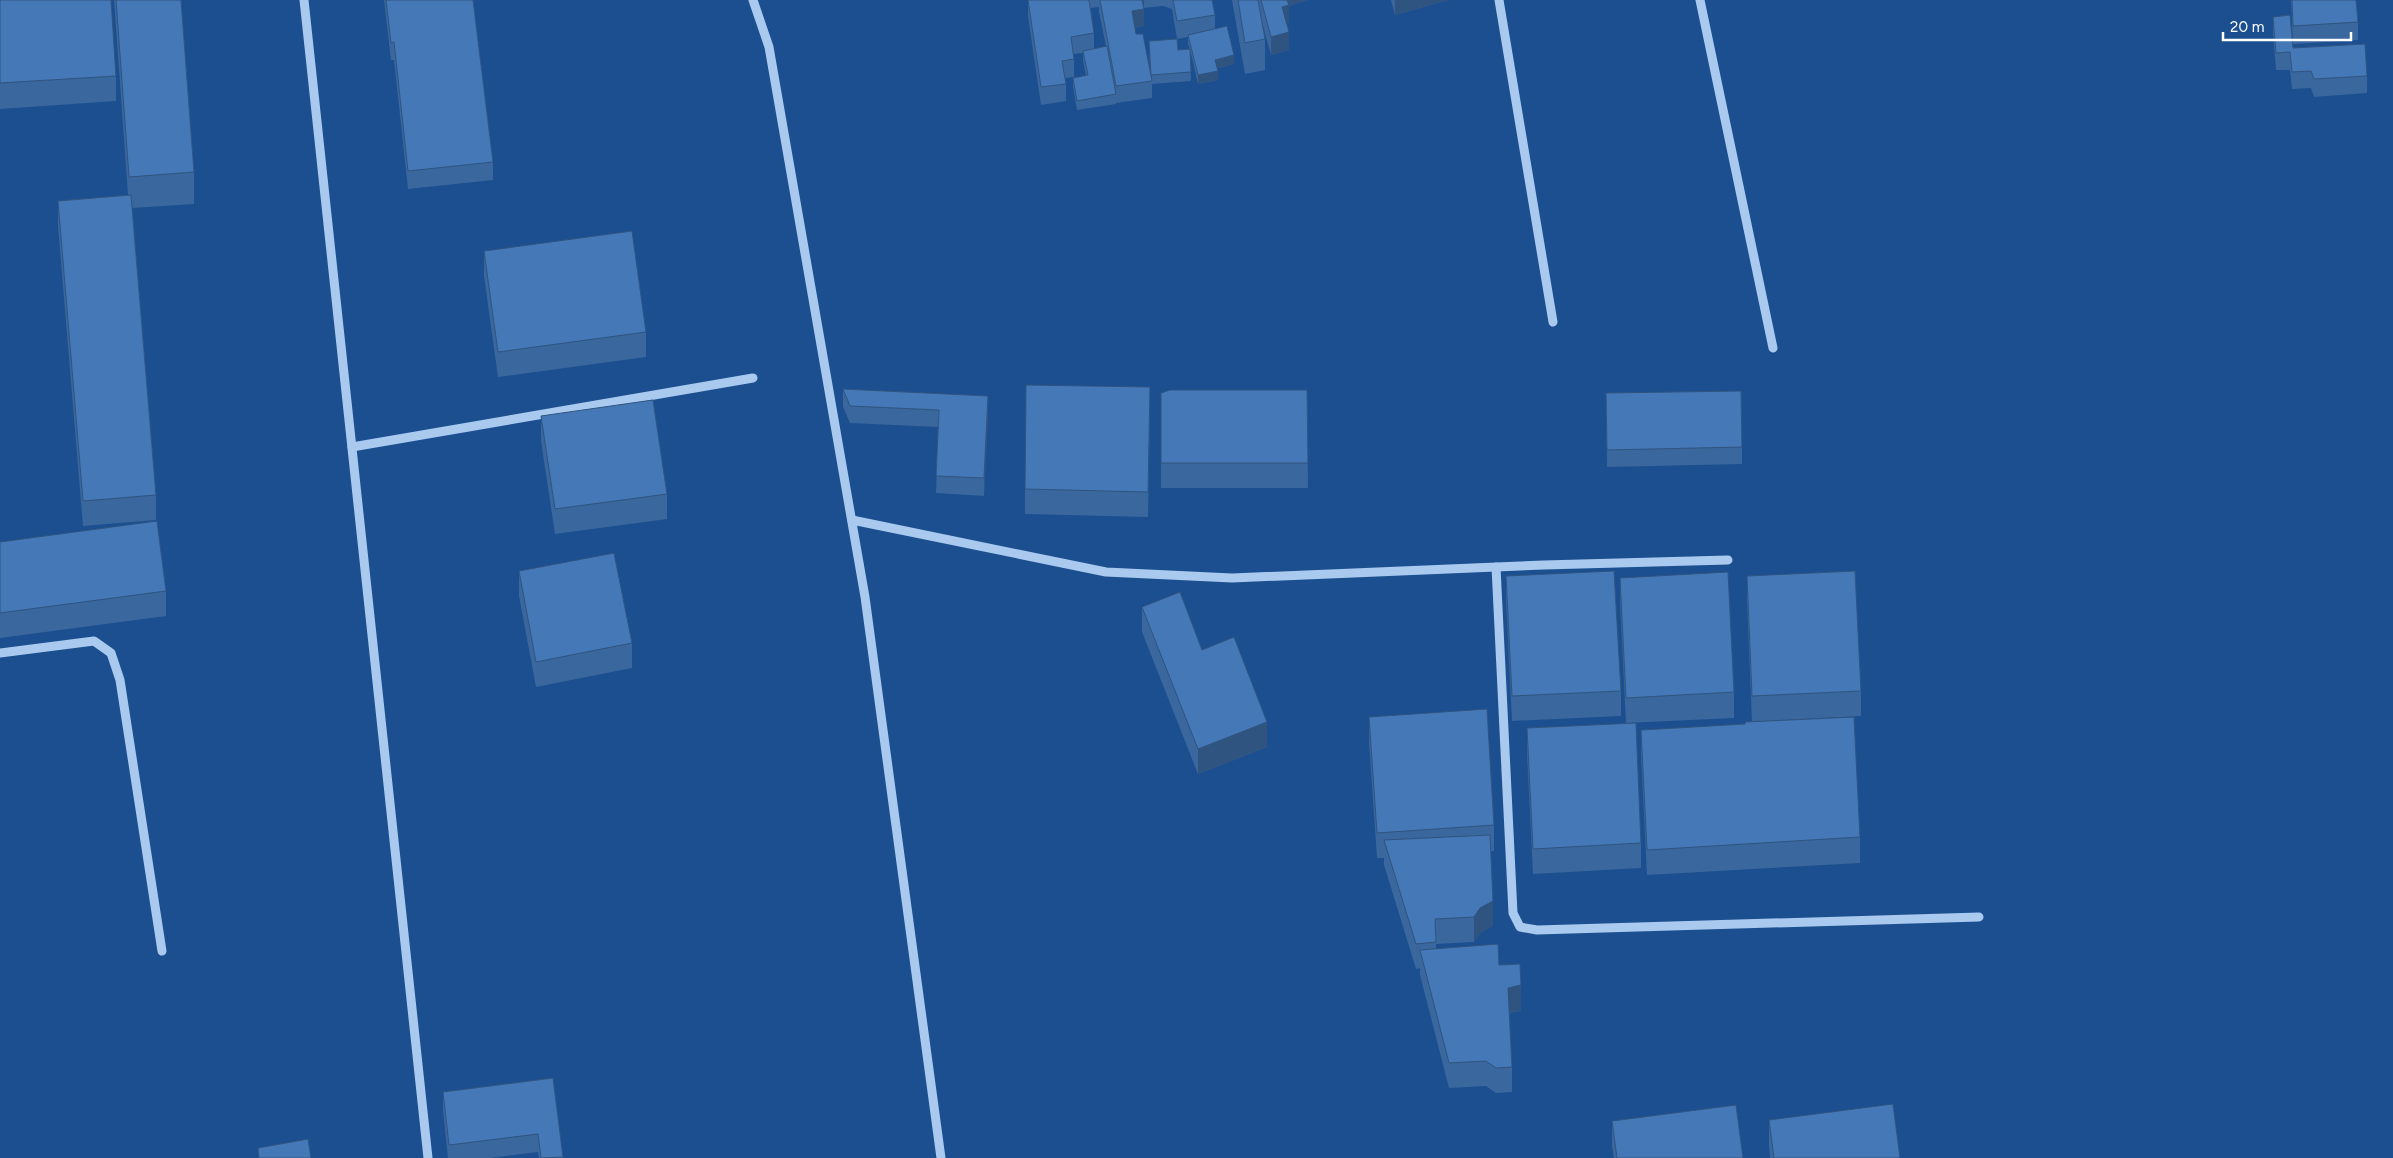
<svg xmlns="http://www.w3.org/2000/svg" width="2393" height="1158" viewBox="0 0 2393 1158" font-family="Figtree,sans-serif">
<rect width="100%" height="100%" fill="#1b4f8f"/>
<g fill="none" stroke-linecap="round" stroke-linejoin="round">
<!-- minor -->
<g stroke="#a9c9ee" stroke-width="9">
<path d="M304,0L428,1158"/>
<path d="M753,0L769,47L865,597L941,1158"/>
<path d="M1499,0L1553,322"/>
<path d="M1700,0L1773,348"/>
<path d="M352,447L753,378"/>
<path d="M852,520L1106,572L1232,578L1544,565L1728,560"/>
<path d="M1496,567L1513,913L1520,927L1537,930L1979,917"/>
<path d="M0,653L94,641L111,653L120,680L162,951"/>
</g>
</g>
<!-- wall -->
<g fill="#3a679d" fill-rule="evenodd">
<path d="M0,0L116,76V101L0,109Z"/>
<path d="M114,0H181L194,172V204L132,208L156,495V520L83,526L58,226V201L128,195Z"/>
<path d="M384,0H473L493,162V180L408,189L394,60H391Z"/>
<path d="M1028,0H1212L1215,15V29L1234,64L1218,68V80L1198,84L1190,49L1191,81L1152,84V98L1116,103V100V104L1077,110L1073,87V78L1086,76L1083,60V53L1074,54V77L1065,78L1066,84V101L1041,105L1028,16ZM1163,6L1172,9L1177,39L1188,37V44L1190,49L1178,50L1149,41L1150,72L1136,34L1135,28L1144,26V8ZM1099,7V12L1106,46L1094,49V33L1091,8Z"/>
<path d="M1232,0H1308L1289,6V23H1287L1289,50L1271,55L1261,19L1265,39V70L1245,74Z"/>
<path d="M1391,0H1448L1395,15Z"/>
<path d="M2291,0H2356L2358,22V40L2293,44Z"/>
<path d="M2273,17L2293,48L2367,76V93L2314,97L2311,88L2292,89L2290,70H2276L2273,34Z"/>
<path d="M484,251L646,332V357L498,377L484,276Z"/>
<path d="M843,389L988,413L984,496L936,493L938,427L850,423L843,407Z"/>
<path d="M1307,390L1308,488H1161V393Z"/>
<path d="M1606,393L1742,447V464L1607,467Z"/>
<path d="M1150,413L1148,517L1025,514V489Z"/>
<path d="M541,416L667,494V519L555,534L541,441Z"/>
<path d="M0,542L166,591V616L0,638Z"/>
<path d="M519,571L632,643V668L536,687L519,596Z"/>
<path d="M1506,576L1621,691V716L1512,721L1506,601Z"/>
<path d="M1747,576L1861,691V716L1752,722L1747,602Z"/>
<path d="M1620,578L1734,692V718L1626,723L1620,603Z"/>
<path d="M1142,607L1202,650L1267,747L1198,774L1142,632Z"/>
<path d="M1369,717L1494,825V851H1491L1493,926L1480,933L1474,942L1436,944V949L1499,965L1521,1011L1509,1013L1512,1067V1092L1496,1093L1486,1086L1449,1088L1420,975V968L1416,969L1384,865V858H1377L1369,742Z"/>
<path d="M1527,728L1641,843V868L1533,874L1527,753Z"/>
<path d="M1641,730L1860,837V863L1647,875L1641,755Z"/>
<path d="M553,1078L563,1158H539L538,1152L490,1158H448L443,1110V1092Z"/>
<path d="M1769,1120L1900,1158H1770L1769,1146Z"/>
<path d="M1612,1121L1743,1158H1614L1612,1146Z"/>
</g>
<!-- shaded-wall -->
<g fill="#305480">
<path d="M1141,0H1144V26L1132,29V11Z"/>
<path d="M1284,0H1308L1289,6V23L1282,25V7Z"/>
<path d="M1395,0H1448L1395,15Z"/>
<path d="M1289,32V50L1271,55V37Z"/>
<path d="M1234,55V64L1215,69V60Z"/>
<path d="M1218,71V80L1198,84V75Z"/>
<path d="M1150,387V413L1148,517V492Z"/>
<path d="M988,396V413L984,496V478Z"/>
<path d="M1267,722V747L1198,774V749Z"/>
<path d="M1493,901V926L1480,933L1474,942V917L1480,908Z"/>
<path d="M1521,985V1011L1508,1013V988Z"/>
</g>
<!-- building -->
<g fill="#4478b7" stroke="#305480">
<path d="M0,0H111L116,76L0,83Z"/>
<path d="M116,0H181L194,172L129,177Z"/>
<path d="M386,0H473L493,162L408,171L394,42L391,43Z"/>
<path d="M1028,0H1089L1094,33L1071,37L1074,59L1062,61L1066,84L1041,87Z"/>
<path d="M1100,0H1142L1144,9L1132,11L1136,34H1143L1152,81L1116,86Z"/>
<path d="M1173,0H1212L1215,15L1177,21Z"/>
<path d="M1238,0H1258L1265,39L1245,43Z"/>
<path d="M1261,0H1287L1289,5L1282,7L1289,32L1271,37Z"/>
<path d="M2292,0H2356L2358,22L2293,26Z"/>
<path d="M2290,15L2293,48L2365,44L2367,76L2314,79L2311,71L2292,72L2290,52L2276,53L2273,17Z"/>
<path d="M1227,26L1234,55L1215,60L1218,71L1198,75L1188,35Z"/>
<path d="M1177,39L1178,50L1190,49L1191,72L1151,75L1149,41Z"/>
<path d="M1107,46L1116,94L1077,101L1073,78L1088,75L1083,51Z"/>
<path d="M131,195L156,495L83,501L58,201Z"/>
<path d="M632,231L646,332L498,352L484,251Z"/>
<path d="M1026,385L1150,387L1148,492L1025,489Z"/>
<path d="M843,389L988,396L984,478L936,476L939,410L850,406Z"/>
<path d="M1170,390H1307L1308,463H1161V393Z"/>
<path d="M1741,391L1742,447L1607,450L1606,393Z"/>
<path d="M653,400L667,494L555,509L541,416Z"/>
<path d="M157,521L166,591L0,613V542Z"/>
<path d="M614,553L632,643L536,662L519,571Z"/>
<path d="M1614,571L1621,691L1512,696L1506,576Z"/>
<path d="M1855,571L1861,691L1752,696L1747,576Z"/>
<path d="M1728,572L1734,692L1626,698L1620,578Z"/>
<path d="M1180,592L1202,650L1234,637L1267,722L1198,749L1142,607Z"/>
<path d="M1487,709L1494,825L1377,833L1369,717Z"/>
<path d="M1854,717L1860,837L1647,850L1641,730L1745,724V722Z"/>
<path d="M1636,723L1641,843L1533,849L1527,728Z"/>
<path d="M1490,835L1493,901L1480,908L1474,917L1435,919L1436,942L1416,944L1384,840Z"/>
<path d="M1498,944L1499,965L1520,964L1521,985L1508,988L1512,1067L1496,1068L1486,1061L1449,1063L1420,950Z"/>
<path d="M553,1078L563,1157L541,1158L538,1134L449,1145L443,1092Z"/>
<path d="M1893,1104L1900,1158H1774L1769,1120Z"/>
<path d="M1736,1105L1743,1158H1617L1612,1121Z"/>
<path d="M308,1139L311,1158H259L258,1148Z"/>
</g>
<!-- scale -->
<path d="M2223 32v8h128v-8" fill="none" stroke="#ffffff" stroke-width="2.5"/>
<text x="2230" y="32" font-size="15" fill="#ffffff" stroke="#1b4f8f" stroke-width="4" paint-order="stroke">20 m</text>
</svg>
